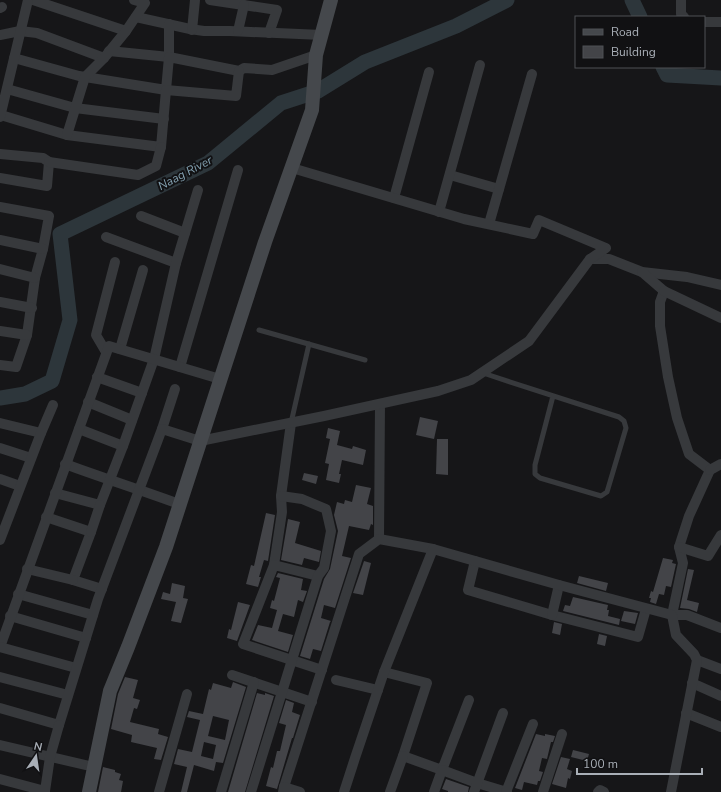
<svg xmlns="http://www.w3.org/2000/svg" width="721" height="792" viewBox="0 0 721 792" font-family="'Nunito Sans',sans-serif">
<rect width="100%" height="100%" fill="#161618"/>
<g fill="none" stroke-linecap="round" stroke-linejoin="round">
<!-- river -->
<g stroke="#2d363b" stroke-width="15">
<path d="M632,0L640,17"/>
<path d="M663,67L667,75L721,78"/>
<path d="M0,398L25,394L52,381L70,320L60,234L208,163L281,103L318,91L365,62L456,26L507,0"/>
</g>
</g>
<!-- building -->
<g fill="#434448" fill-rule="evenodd">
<path d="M420,417L438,421L434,439L416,435Z"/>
<path d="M328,428L340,431L337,445L352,449L353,446L366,450L363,465L342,460L339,474H341L339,483L326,480L329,464L325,463L330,439L326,438Z"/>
<path d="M437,439H448V475L436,474Z"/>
<path d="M304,473L318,476L316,484L302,480Z"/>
<path d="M356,485L371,488L367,504L373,506V525L371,524L369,530L349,526L342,556L351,558L335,608L324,605L321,618L331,621L330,622L321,651L313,649L310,659L300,656L324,579L330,569L338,531L334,515L337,502L344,504L345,500L352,502Z"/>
<path d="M266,513L275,515L268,561L264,560L259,577H261L258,587L246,584L251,565L254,566Z"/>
<path d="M288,519L300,522L295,543L321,551L319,562L304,558L302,565L281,560Z"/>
<path d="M663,558L673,560L672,563L676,564L671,587L666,586L664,595L659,594L656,604L650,602L651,598H649L651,591L653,592Z"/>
<path d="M364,561L371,563L363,595L353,593Z"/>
<path d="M688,569L694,570L687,600L699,603L697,612L689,609L680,608Z"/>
<path d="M278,573L303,579L301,590L307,591L303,602L298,600L294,617L283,614L278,631L293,635L288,652L252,640L258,625L272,628L277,610L270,608L272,600L274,601L280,578L276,577Z"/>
<path d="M579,576L608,583L606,591L577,583Z"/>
<path d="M172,583L185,586L183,598L188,599L181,623L171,621L176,602L161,599L163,592L170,594Z"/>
<path d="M573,597L608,605L607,610H609L608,616L620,619L619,625L563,611L565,605L570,606Z"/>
<path d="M238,602L250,605L237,641L227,638L229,629L231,630Z"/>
<path d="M624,611L638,613L635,624L621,621Z"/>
<path d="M554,622L562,624L560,635L552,633Z"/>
<path d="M599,634L607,636L605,646L597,644Z"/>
<path d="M125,677L138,680L133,698L140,700L137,709L134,708L130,722L159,729L158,734L168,737L161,760L154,759L157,748L131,742L132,735L111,729L118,694Z"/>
<path d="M233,682L246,687L223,763L216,762L214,771L194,765L187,792H181L187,767L174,764L178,749L192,752L200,720L187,717L189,711L203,714L209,689L211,690L213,683L231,688ZM213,716L229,720L225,740L208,736ZM204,742L216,745L213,759L201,756Z"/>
<path d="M257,693L265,695V693L274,696L245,792H228Z"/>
<path d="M286,700L294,703L292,712L300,715L293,738H292L277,789L266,786L271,767L273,768L277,751H280L286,725L279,723Z"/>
<path d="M536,734L545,736V734L555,736L553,742H551L547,759L542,758L539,771L543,772L540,781H538L537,785L524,782L522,790L515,788Z"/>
<path d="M573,750L589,754L587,761L571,757Z"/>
<path d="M561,757L570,759L567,769L572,771L570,779L568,778L566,788L552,784Z"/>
<path d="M103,767L115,770V772L121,774L119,780L123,781L121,792H98Z"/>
<path d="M446,779L469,787L468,792H448V791L442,789Z"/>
</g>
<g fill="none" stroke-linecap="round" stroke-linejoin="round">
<!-- lane -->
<g stroke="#37393c" stroke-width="5">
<path d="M259,330L365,360"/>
<path d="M483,373C528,388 573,402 619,417L624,421L626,428L607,492L601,496L540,478L535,474V465L553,396"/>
<path d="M291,423L309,344"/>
</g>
<!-- street -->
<g stroke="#37393c" stroke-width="10">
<path d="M33,0L126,31"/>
<path d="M210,0L277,10L269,33"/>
<path d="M681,0V14L684,17"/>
<path d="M0,8L2,7"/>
<path d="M136,17L190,29L204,31H230L322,35"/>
<path d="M704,22H721"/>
<path d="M192,30L195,0"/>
<path d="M238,31L244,5"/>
<path d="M0,35L20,31L37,33L104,58"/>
<path d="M109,51L169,57V24"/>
<path d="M14,58L79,76L166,90L169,57L239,71L244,68L272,70L316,55"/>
<path d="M7,89L75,108L164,119"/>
<path d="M1,115L67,135L161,147L166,90L236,96L239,71"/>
<path d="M0,117L28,0"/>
<path d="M67,135L85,77L104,58L126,31L145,3L134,0"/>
<path d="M0,154L43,158L49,162L47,186L0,178"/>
<path d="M49,162L138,175L156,166L161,147"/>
<path d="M450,175L499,189"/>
<path d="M394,198L429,72"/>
<path d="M0,207L49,216L43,249L35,278L27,335L16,367L0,365"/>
<path d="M439,212L480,65"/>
<path d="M141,216L185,233"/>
<path d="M489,224L532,74"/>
<path d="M106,237L176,263"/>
<path d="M0,240L43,249"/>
<path d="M590,259H609L642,272L687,277L721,285"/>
<path d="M0,269L35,278"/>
<path d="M642,272L664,291L660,302V326L668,377L677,418L689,454L710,470L689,516L679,547L683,563L672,615H687L721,628"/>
<path d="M664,291L721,318"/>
<path d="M0,302L32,308"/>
<path d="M0,331L27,335"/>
<path d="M120,349L143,270"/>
<path d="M106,352L96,335L115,262"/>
<path d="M180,367L238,170"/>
<path d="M97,377L142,393"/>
<path d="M88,402L132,420"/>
<path d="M0,423L41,433"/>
<path d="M79,429L123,446"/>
<path d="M162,429L175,389"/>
<path d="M0,448L31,458"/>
<path d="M65,464C103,478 141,490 179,504"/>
<path d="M710,470L721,464"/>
<path d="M0,479L20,486"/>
<path d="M55,493L100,505L123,446L154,359L176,263L198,190"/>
<path d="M46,517L91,532L73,580L102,589"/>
<path d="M91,532L100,505"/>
<path d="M379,539L380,404"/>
<path d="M0,540L41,433L53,405"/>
<path d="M679,547L708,556L721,535"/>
<path d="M475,561L468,590L552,615L638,637L646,609"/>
<path d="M274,565L282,512L281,496L291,423"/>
<path d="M27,569L73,580"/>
<path d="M318,576L274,565L243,644L322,670"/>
<path d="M18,594L93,615"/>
<path d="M552,615L559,585"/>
<path d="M10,616L86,638"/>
<path d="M0,647L109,346L220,379"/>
<path d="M0,647L76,668"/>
<path d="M697,660L721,669"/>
<path d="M384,672L427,683L403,756L442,770L469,700"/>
<path d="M232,675L312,702"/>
<path d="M0,677L68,695"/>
<path d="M336,680L378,690"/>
<path d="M692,683L721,696"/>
<path d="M0,708L59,725L98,599L162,429L200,441L324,416L438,391L471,380L529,341L590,259L606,248L539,220L533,234L464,219L292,168"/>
<path d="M686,713L721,727"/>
<path d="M0,745L94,767"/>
<path d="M0,779L45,791L50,757L59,725"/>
<path d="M284,787L359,554L379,539L433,549"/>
<path d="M159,792L187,694"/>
<path d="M221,792L254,682"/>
<path d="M251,792L318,576L324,568L331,531L326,509L302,499L281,496"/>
<path d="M283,792L284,787L300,792"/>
<path d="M344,792L355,758L384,672L433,549L559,585L672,615L676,635L694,654L697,660L671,792"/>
<path d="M390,792L403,756"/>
<path d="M434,792L442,770L477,783L507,792"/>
<path d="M474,792L503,713"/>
<path d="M506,792L533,724"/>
<path d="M543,792L562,734"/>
<path d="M598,792L600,790L604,792"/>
</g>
<!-- secondary -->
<path stroke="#45484c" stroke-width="14" d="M89,792L110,691L128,647L166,547L265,242L312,110L316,55L331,0"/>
</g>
<g text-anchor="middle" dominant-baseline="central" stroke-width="4" stroke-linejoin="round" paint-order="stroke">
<!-- water labels -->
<g font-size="12" font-style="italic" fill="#83a0af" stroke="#111113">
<text transform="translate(185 173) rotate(-28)">Naag River</text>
</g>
</g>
<!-- legend -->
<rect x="575" y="16" width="130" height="52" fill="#111113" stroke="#4e5055"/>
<rect x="583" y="29" width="20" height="6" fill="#45484c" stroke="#4e5055"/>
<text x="611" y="36" font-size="12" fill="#a9afb7">Road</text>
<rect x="583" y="46" width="20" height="12" fill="#434448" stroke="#4e5055"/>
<text x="611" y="56" font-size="12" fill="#a9afb7">Building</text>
<!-- north arrow -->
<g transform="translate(36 756) rotate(13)" stroke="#111113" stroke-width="3" paint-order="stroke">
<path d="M0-3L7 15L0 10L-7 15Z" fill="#a9afb7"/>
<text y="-6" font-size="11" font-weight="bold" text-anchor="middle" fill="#a9afb7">N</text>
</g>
<!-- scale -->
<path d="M577 768v6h125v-6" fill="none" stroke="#a9afb7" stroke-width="2"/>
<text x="583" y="768" font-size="12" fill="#a9afb7" stroke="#111113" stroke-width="3" paint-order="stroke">100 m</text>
</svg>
